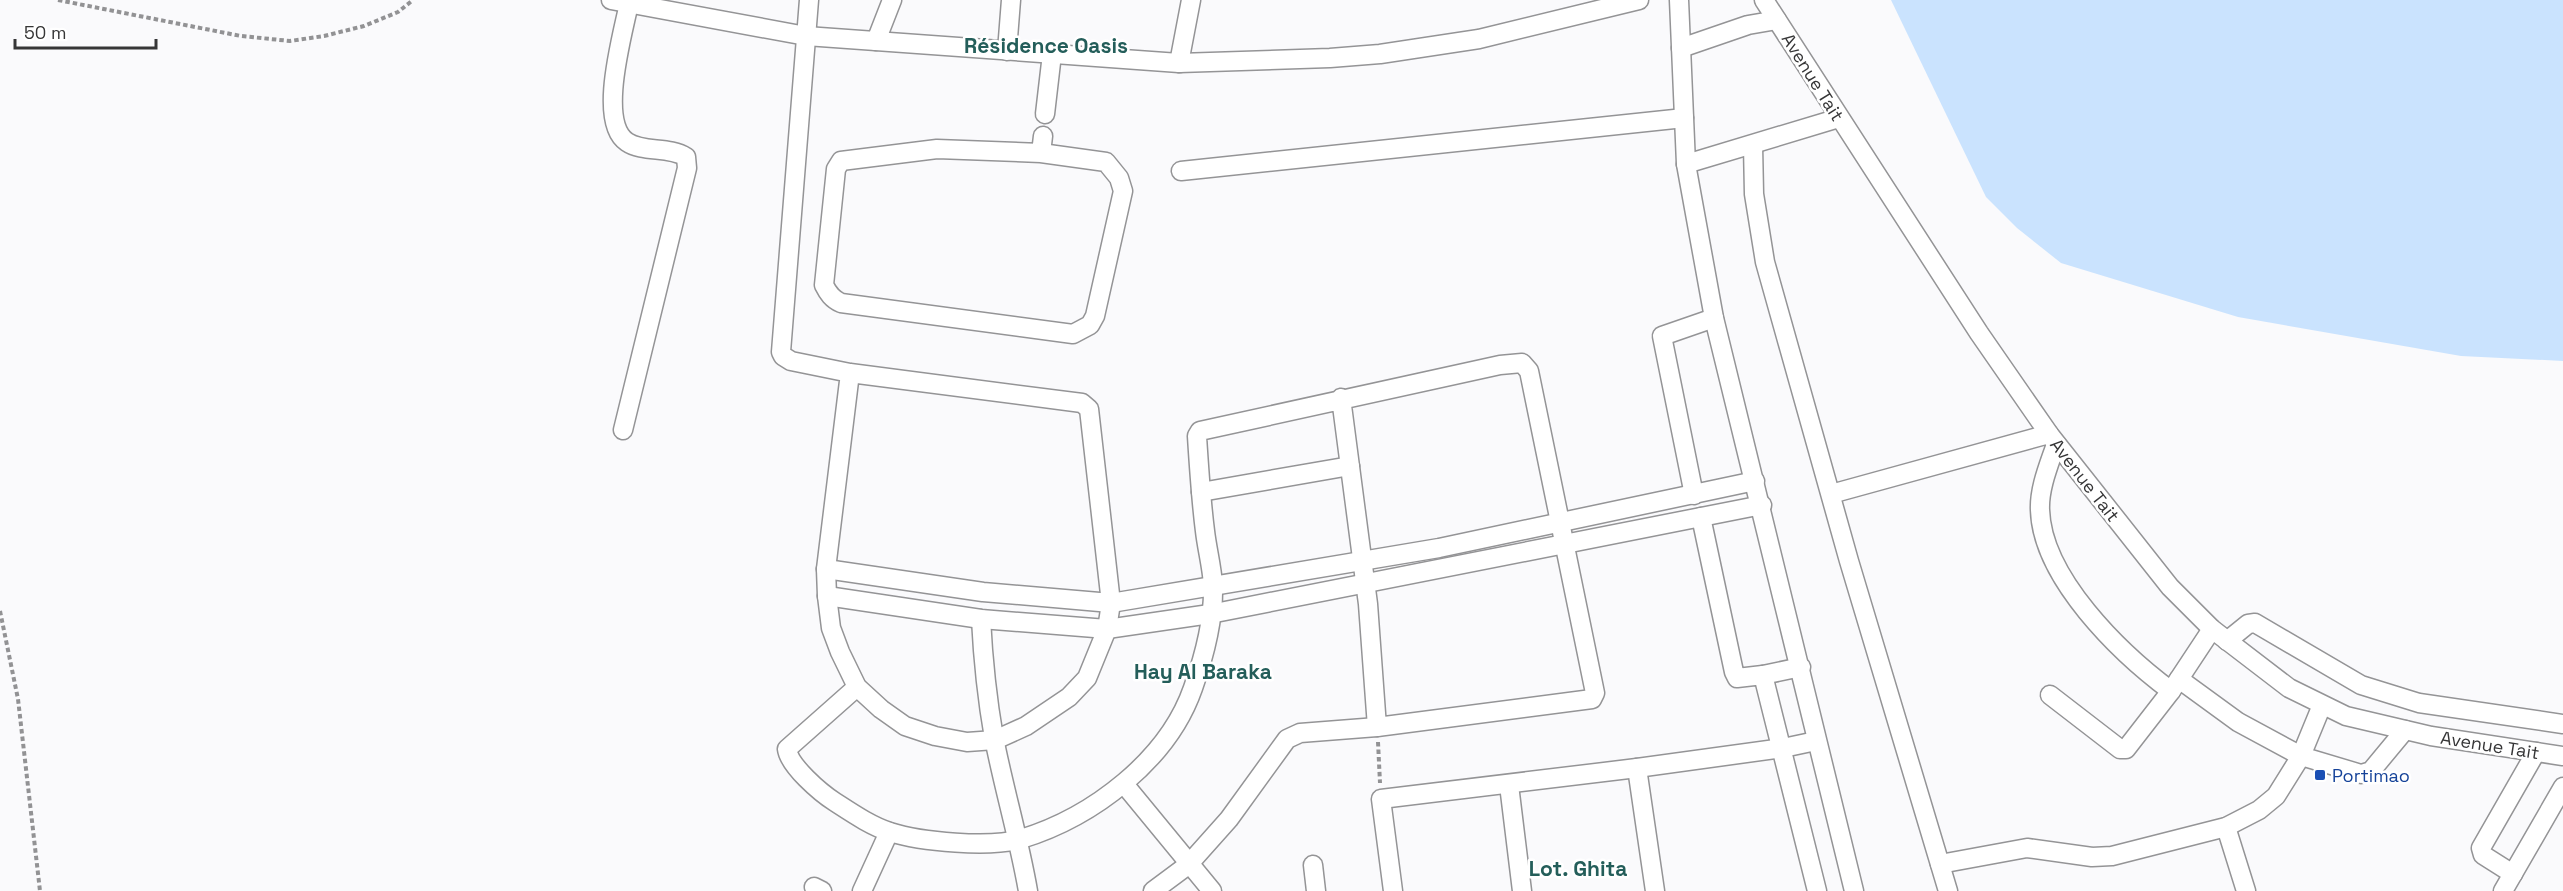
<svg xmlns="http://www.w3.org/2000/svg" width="2563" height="891" viewBox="0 0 2563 891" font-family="'Space Grotesk',sans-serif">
<rect width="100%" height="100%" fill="#fafafc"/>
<!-- water -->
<path fill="#cae3fe" d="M1891,0H2563V361L2461,356L2238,317L2061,263L2017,228L1986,197Z"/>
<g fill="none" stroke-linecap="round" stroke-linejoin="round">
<!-- minor casing -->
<g stroke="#949496" stroke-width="21">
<g id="minor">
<path d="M611,0L806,36L1179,63L1330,58L1380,54L1479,39L1639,0"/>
<path d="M809,0L781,352L783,356L791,361L850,373L1082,403L1089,409L1111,603L1107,629L1087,678L1069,697L1026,726L995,740L967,742L935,736L905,726L881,709L857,687L840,652L831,628L827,596L826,569L850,373"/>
<path d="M1679,0L1686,164L1714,318L1854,891"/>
<path d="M1764,0L1979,333L2049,434L2170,587L2212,629L2289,688L2346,716L2431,736L2563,756"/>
<path d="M876,41L892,0"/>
<path d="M1681,48L1748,25L1777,20"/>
<path d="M1007,51L1011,0"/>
<path d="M1179,63L1191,0"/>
<path d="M1045,114L1052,54"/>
<path d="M1753,145L1754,194L1765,262L1849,561L1948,891"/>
<path d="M1041,153L1106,162L1119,178L1123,191L1095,316L1090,325L1073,334L841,303C832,299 828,293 824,285L836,169L841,161L937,149L1041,153L1043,136"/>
<path d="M1686,164L1839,118"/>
<path d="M1181,171L1684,118"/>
<path d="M623,430L687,168L686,157C669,146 643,153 627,142C597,122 623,34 629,3"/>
<path d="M2056,444C2049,465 2039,488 2040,510C2042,578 2120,653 2171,691"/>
<path d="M1201,492L1350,466"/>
<path d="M1831,494L2049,434"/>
<path d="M1694,495L1662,336L1714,318"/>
<path d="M1701,517L1734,672L1737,678L1763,675L1817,891"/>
<path d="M826,569L983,592L1111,603L1439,548L1755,481"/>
<path d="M827,596L981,619L1107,629L1210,614L1762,505"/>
<path d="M981,619C983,659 987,698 994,738C1004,789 1019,839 1028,891"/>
<path d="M2227,641L2248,624L2255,623L2361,685L2419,703L2563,724"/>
<path d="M1763,675L1801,667"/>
<path d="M2179,679L2238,722L2301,756L2361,774L2371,771L2405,730"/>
<path d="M857,687L787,749C789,766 821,793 835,802C852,813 871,826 890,832C921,842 990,848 1021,839C1093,817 1168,760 1193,688C1204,657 1214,618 1213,585C1212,567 1207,549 1205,531C1201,500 1199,468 1197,436L1200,431L1500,365L1522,363L1529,371L1595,693L1592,699L1377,727L1368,604L1341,398"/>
<path d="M2050,695L2120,749H2126L2171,691L2212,629"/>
<path d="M1637,768L1655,891"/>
<path d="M1124,784L1212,891"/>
<path d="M1509,785L1522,891"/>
<path d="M2226,827L2246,891"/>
<path d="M1940,864L2027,848L2092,857L2112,856L2226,827L2259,810L2276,796L2301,756L2322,705"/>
<path d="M1313,865L1316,891"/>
<path d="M2513,874L2483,855L2481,848L2536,752"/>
<path d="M814,887L822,891"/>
<path d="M862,891L889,832"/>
<path d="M1153,891L1188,865L1229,819L1287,739L1300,733L1377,727"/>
<path d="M1393,891L1381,799L1637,768L1783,748L1816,741"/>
<path d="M2503,891L2563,787"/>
</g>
</g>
<!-- path -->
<g stroke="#929294" stroke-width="4" stroke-dasharray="4.5 3" stroke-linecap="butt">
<path d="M58,0L241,36L290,41L324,36L364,26L398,12L413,0"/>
<path d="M0,611L18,699L40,891"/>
<path d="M1378,742L1380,783"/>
</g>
<!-- minor -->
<use href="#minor" stroke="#fff" stroke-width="18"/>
</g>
<!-- markers -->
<rect fill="#1a4fb4" stroke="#fff" stroke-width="2" x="2314" y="769" width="12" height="12" rx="3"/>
<g text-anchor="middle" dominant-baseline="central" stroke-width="5" stroke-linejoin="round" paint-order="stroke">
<!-- street labels -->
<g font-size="18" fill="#363637" stroke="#fff">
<text transform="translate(1813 77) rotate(58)">Avenue Tait</text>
<text transform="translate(2085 480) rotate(52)">Avenue Tait</text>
<text transform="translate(2490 745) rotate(9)">Avenue Tait</text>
</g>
<!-- transit labels -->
<g font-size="18" fill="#164399" stroke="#fff" text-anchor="start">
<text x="2332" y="775">Portimao</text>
</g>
<!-- quarter labels -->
<g font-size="21" font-weight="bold" fill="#245e5a" stroke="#fff">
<text x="1046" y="45">Résidence Oasis</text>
<text x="1203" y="671">Hay Al Baraka</text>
<text x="1578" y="868">Lot. Ghita</text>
</g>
</g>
<!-- scale -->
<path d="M15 39v9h141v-9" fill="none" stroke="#363637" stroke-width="3"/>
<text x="24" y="39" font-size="18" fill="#363637" stroke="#ffffff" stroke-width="4.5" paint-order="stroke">50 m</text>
</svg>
